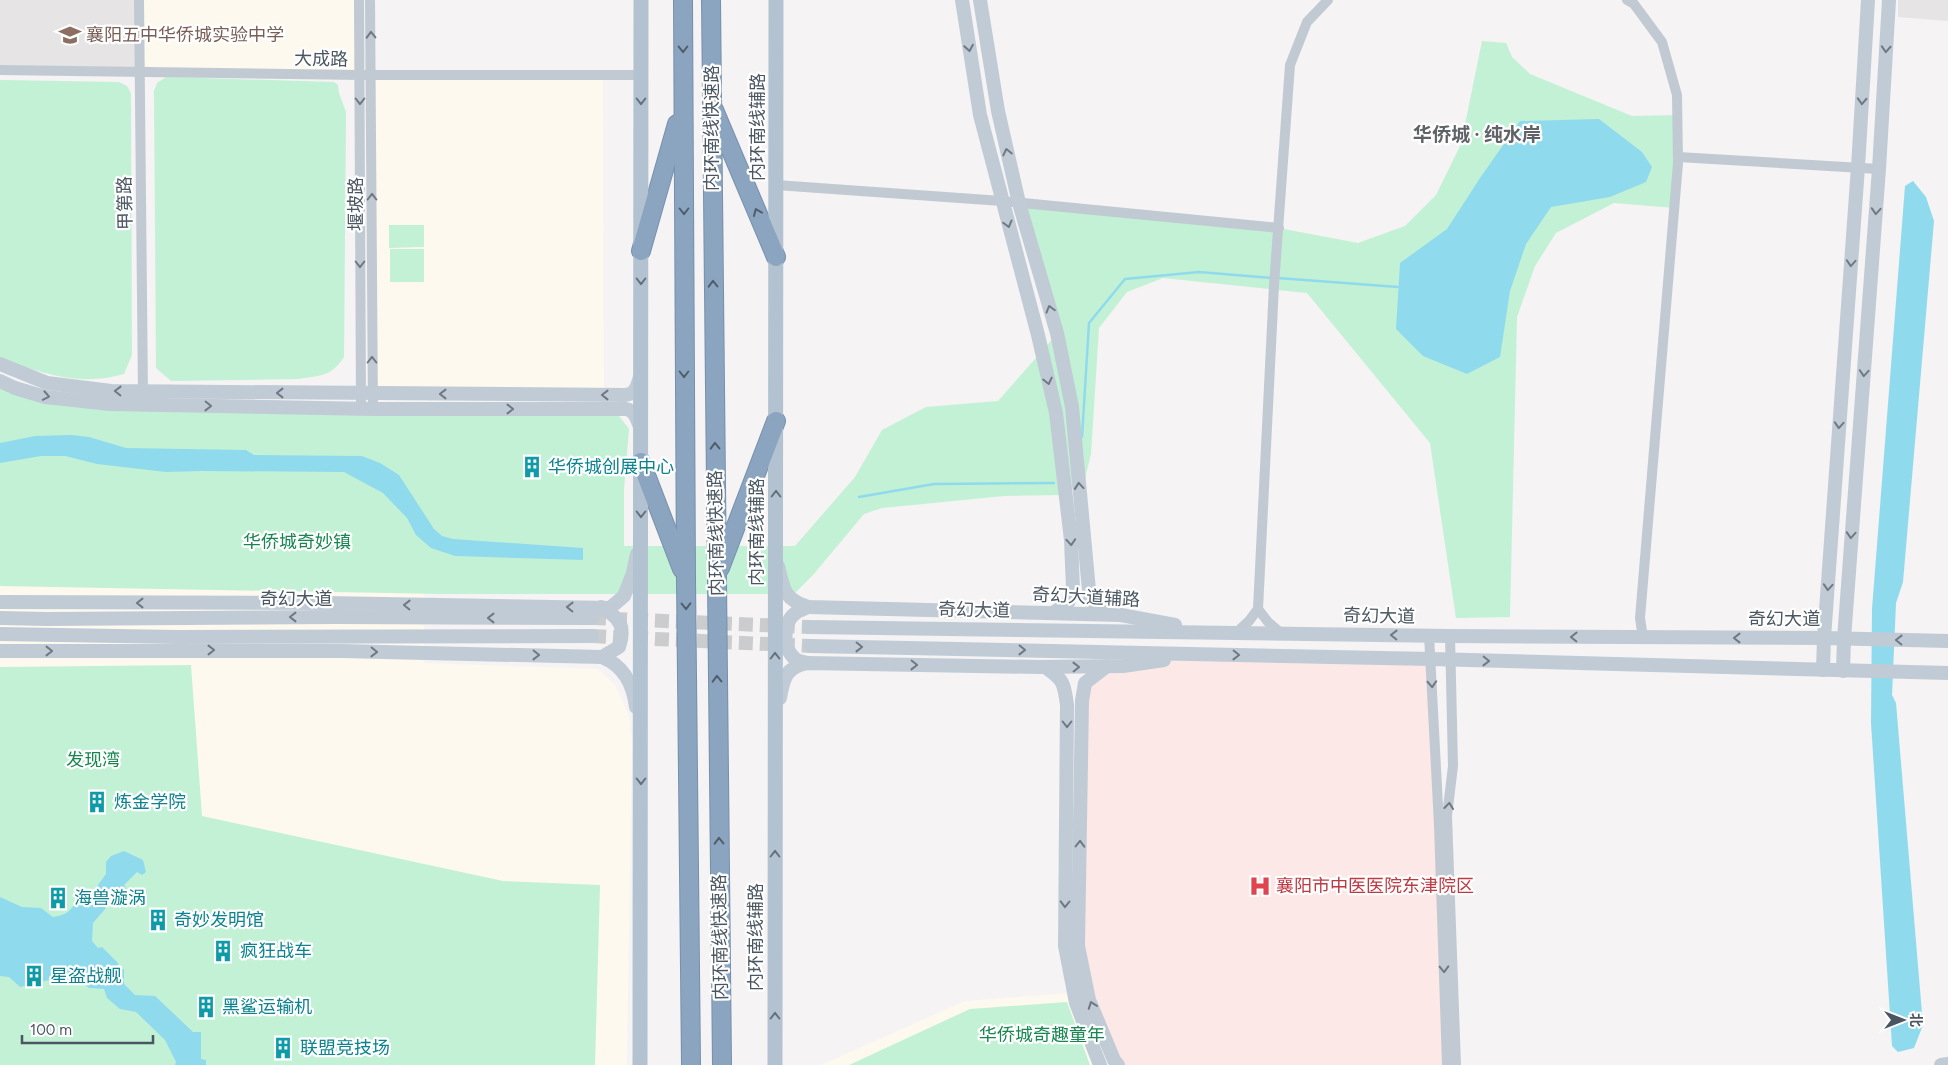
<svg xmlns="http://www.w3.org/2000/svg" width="1948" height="1065" viewBox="0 0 1948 1065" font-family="Figtree,'Noto Sans SC',sans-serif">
<rect width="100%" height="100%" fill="#f5f3f3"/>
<!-- commercial -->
<g fill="#fdf9ef">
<path d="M139,0H359L360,75L139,73Z"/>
<path d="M371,75H603L604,395L373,393Z"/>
<path d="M0,460L424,590V663L598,669L615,685L629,715L632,742L627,1065H0Z"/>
<path d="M1070,993L1095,1065H821L965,1001Z"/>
</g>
<!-- education -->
<g fill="#e6e4e5">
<path d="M0,0H139V73L0,70Z"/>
<path d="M1898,0H1948V21L1898,17Z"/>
</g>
<!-- medical -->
<path fill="#fce8e6" d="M1206,654L1431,659L1447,1065H1118L1078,946L1082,701L1095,674L1107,666Z"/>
<!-- green -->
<g fill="#c3f1d5">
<path d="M1482,41L1506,43L1512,57L1530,74L1632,116L1677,115L1675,208L1614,203L1556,233L1535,266L1517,317L1510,617L1456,618L1430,443L1307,293L1163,278L1127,292L1099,328L1091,454L1084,483L1061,495L1004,496L882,508L864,514L813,575L794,594H440L0,586V381L45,397L612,413L619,416L629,429L624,489V546H795L855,477L882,430L926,407L998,401L1057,334L1019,203L1279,228L1358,243L1405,226L1436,195L1461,144Z"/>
<path d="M166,77L334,82L338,85L339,93L346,112L344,357C331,377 321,375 299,379L171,381L156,368L154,91L157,83Z"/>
<path d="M0,80L119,82L127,86L131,93L132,355L124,374C80,387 42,373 0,359Z"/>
<path d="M389,225H424V247L389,248Z"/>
<rect x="390" y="249" width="34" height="33"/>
<path d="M191,665L202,816L503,881L600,885L595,1065H0V667Z"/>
<path d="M1067,1002L1090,1065H849L970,1009Z"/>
</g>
<!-- water -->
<g fill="#90daee">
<path d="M1599,119L1642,152L1652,167L1646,182L1610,197L1551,207L1526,244L1510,291L1500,357L1467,374L1423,356L1396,329L1400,263L1447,229L1480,178L1520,121Z"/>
<path d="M1913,181L1926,197L1934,221L1903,582L1896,603L1892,695L1896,703L1923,1025L1914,1048L1898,1052L1892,1046L1871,723L1872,609L1905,186Z"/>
<path d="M72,435L89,437L126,448L246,450L254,455L362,456L380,463L399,475L434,529L442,536L453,539L583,548V560L455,556L431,548L416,535L407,518L383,493L344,472L201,471L166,472L97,464L65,456H41L0,463V443L35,436Z"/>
<path d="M124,851L143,860L146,872L142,875L137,872L124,885L126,888L125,890L117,889L103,905L106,908L93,923L92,941L98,948L102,947L118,963V969H124V984L135,995L155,996L193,1032H201V1059L206,1060V1065H175L176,1062L165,1040L136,1012L120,1009L107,998L104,989L89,988L74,974L20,987L9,977L0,976V897L22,907L41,908L53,917C65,915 71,912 76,901L85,906L96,892L98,885L106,874V862L111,856Z"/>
</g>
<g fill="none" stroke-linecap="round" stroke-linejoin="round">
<!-- stream -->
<g stroke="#90daee" stroke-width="2.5">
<path d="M1278,278L1398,287"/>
<path d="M1082,437L1089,323L1125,279L1199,272L1272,278"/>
<path d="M859,497L934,484L1054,483"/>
</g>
<!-- secondary-tunnel -->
<g stroke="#caccce" stroke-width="14" stroke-dasharray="14 7" stroke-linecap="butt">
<path d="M592,618L809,627"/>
<path d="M592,636L810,646"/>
</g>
<!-- highway casing -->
<g stroke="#7690ad" stroke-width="20">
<g id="highway">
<path d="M683,0L686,579L691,1065"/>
<path d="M711,0L722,1065"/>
<path d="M714,110L776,257"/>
<path d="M641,251L677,124"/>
<path d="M641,462L682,569"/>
<path d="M720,568L776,421"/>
</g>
</g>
<!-- street -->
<g stroke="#c1cad2" stroke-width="10">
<path d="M139,0L143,396"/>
<path d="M359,0L361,407"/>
<path d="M370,0L373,409"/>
<path d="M1627,0L1634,4L1662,42L1677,95L1678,163L1640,618L1643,638"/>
<path d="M0,70L360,75H641"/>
<path d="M1678,157L1879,169"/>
<path d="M776,185L1002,201L1279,228"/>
<path d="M1258,609L1268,622L1281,633"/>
<path d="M1236,633L1249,621L1258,609L1274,285L1290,65L1307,22L1328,0"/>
<path d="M1429,635L1439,825L1447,1065"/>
<path d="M1450,636L1453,766L1447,816L1456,1065"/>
</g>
<!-- secondary -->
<g stroke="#c1cbd6" stroke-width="14">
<path d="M962,0L980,115L1038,335L1056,413L1071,540L1073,589L1068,603L1053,613"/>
<path d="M980,0L998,111L1019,203L1057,333L1072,407L1090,601L1105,614"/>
<path d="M0,364L47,383L111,391L625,395C636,394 637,386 640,377"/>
<path d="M0,381L15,388L45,397L110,404L373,409H626C636,411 637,421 641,429"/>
<path d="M778,566C784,589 783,599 808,607L1121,615L1175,625"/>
<path d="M0,602L326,603L610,608L624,596L633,573L637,554"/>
<path d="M601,607C620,618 626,626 619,647L602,657"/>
<path d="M0,618L46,619L335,617L592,618"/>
<path d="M809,627L1450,636L1824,638L1948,641"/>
<path d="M0,634L177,637L592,636"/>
<path d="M810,646L1431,659L1948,673"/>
<path d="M0,651H342L602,657C624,666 633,684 636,707"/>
<path d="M807,663C803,662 798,661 795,659C782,647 782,622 797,612C800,610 804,609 808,607"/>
<path d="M1107,666L1085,683L1082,701L1078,946L1089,1000L1114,1060L1118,1065"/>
<path d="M1045,667C1064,680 1064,683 1067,705L1065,946L1076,1003L1100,1065"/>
<path d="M1823,670L1824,638L1858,167L1868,0"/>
<path d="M1843,671L1844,639L1879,169L1889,0"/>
<path d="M780,698C783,679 786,667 807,663L1039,667L1123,666L1164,660"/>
<path d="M1941,1065L1948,1064"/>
</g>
<!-- primary -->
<g stroke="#b3c2d1" stroke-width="15">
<path d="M640,1065L641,0"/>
<path d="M775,1065L776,0"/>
</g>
<!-- highway -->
<use href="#highway" stroke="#8ba5c1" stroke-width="18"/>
</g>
<!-- one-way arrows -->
<defs><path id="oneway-chevron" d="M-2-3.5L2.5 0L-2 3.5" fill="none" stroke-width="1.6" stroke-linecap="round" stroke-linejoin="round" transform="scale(1.25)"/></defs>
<g stroke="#6e7983">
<use href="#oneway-chevron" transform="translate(371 35) rotate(-91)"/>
<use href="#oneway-chevron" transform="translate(360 101) rotate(90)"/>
<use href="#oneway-chevron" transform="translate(372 197) rotate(-90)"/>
<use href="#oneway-chevron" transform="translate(360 264) rotate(90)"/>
<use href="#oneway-chevron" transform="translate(372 360) rotate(-90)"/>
<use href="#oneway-chevron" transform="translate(1432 684) rotate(87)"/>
<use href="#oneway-chevron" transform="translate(1449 806) rotate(-84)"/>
<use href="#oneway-chevron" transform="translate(1444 969) rotate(88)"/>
</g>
<g stroke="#6e7984">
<use href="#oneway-chevron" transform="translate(969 48) rotate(81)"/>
<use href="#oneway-chevron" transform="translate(1886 49) rotate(93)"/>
<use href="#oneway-chevron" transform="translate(1862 101) rotate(93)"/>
<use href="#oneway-chevron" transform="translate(1007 152) rotate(-103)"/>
<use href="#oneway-chevron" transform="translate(1876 211) rotate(94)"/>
<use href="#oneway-chevron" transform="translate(1008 224) rotate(75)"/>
<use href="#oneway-chevron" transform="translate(1851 263) rotate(94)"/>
<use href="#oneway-chevron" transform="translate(1050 309) rotate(-106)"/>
<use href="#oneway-chevron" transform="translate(1864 373) rotate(94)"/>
<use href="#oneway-chevron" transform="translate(1048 381) rotate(77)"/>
<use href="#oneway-chevron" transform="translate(118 391) rotate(-179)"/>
<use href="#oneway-chevron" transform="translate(280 393) rotate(-180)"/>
<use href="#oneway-chevron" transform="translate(443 394) rotate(-180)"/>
<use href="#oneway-chevron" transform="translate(605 395) rotate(-180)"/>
<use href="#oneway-chevron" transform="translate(46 396) rotate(11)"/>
<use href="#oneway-chevron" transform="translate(208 406) rotate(1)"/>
<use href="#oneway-chevron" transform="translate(510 409)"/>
<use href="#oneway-chevron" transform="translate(1839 425) rotate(94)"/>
<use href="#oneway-chevron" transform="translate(1079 486) rotate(-95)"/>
<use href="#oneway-chevron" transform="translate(1851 535) rotate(94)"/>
<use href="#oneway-chevron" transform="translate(1071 542) rotate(86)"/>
<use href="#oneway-chevron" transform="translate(1828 587) rotate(94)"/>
<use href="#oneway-chevron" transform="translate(140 603) rotate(-180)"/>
<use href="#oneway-chevron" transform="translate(407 605) rotate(-179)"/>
<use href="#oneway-chevron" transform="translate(570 607) rotate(-179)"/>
<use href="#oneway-chevron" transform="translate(293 617) rotate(180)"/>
<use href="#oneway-chevron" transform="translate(491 618) rotate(-180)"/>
<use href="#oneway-chevron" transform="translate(1394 635) rotate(-179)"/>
<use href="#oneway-chevron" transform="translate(1574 637) rotate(-179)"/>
<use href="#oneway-chevron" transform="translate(1737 638) rotate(-180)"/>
<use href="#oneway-chevron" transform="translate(1899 640) rotate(-179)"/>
<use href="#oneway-chevron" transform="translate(859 647) rotate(1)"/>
<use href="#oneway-chevron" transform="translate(211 650)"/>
<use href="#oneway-chevron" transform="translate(1022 650) rotate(1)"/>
<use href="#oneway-chevron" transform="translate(49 651)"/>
<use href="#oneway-chevron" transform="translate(374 652) rotate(1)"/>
<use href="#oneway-chevron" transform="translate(536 655) rotate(1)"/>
<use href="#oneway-chevron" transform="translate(1236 655) rotate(1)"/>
<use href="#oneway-chevron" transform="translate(1486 661) rotate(1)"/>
<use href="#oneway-chevron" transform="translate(914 665) rotate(1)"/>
<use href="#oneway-chevron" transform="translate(1076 667) rotate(-1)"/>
<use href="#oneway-chevron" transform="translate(1067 724) rotate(90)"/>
<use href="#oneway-chevron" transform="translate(1080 844) rotate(-89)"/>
<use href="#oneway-chevron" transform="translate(1065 904) rotate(91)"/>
<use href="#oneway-chevron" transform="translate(1092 1005) rotate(-110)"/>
</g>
<g stroke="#505e6b">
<use href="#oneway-chevron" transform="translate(683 49) rotate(90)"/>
<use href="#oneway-chevron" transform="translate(684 211) rotate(90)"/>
<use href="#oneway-chevron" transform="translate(757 212) rotate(-113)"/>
<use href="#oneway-chevron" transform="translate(713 284) rotate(-91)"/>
<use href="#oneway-chevron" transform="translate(684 374) rotate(90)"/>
<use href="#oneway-chevron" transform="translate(715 446) rotate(-91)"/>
<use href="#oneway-chevron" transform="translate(686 606) rotate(89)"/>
<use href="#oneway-chevron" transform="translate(717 679) rotate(-91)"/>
<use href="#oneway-chevron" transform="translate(719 841) rotate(-91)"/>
</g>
<g stroke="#64717d">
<use href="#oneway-chevron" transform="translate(641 101) rotate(90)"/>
<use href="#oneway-chevron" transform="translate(641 281) rotate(90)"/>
<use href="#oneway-chevron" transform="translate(776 494) rotate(-90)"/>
<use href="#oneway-chevron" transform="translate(641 514) rotate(90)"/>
<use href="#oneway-chevron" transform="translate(775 656) rotate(-90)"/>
<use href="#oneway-chevron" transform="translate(641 781) rotate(90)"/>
<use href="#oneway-chevron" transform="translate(775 854) rotate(-90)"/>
<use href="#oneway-chevron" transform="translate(775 1016) rotate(-90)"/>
</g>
<!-- icons -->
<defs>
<g id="school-bare" transform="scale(1.725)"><path d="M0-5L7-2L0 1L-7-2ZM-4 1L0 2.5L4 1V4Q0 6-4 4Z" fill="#8d6e63" stroke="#fff" stroke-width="2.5" paint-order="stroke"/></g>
<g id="building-bare" transform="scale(1.725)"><path d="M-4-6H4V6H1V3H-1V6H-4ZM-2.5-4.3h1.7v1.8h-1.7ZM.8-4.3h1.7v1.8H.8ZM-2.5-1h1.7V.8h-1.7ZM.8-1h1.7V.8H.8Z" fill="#0f9aa8" stroke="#fff" stroke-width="2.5" paint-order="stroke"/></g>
<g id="hospital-bare" transform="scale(1.725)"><path d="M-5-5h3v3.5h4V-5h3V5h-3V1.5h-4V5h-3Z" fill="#e0444e" stroke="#fff" stroke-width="2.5" paint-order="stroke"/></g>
</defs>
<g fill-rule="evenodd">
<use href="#school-bare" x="70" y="35"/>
<use href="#building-bare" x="532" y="467"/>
<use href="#building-bare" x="97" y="802"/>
<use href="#hospital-bare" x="1260" y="886"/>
<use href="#building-bare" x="58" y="898"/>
<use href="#building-bare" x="158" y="920"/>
<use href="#building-bare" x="223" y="951"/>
<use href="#building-bare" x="34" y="976"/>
<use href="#building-bare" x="206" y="1007"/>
<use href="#building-bare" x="283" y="1048"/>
</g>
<g text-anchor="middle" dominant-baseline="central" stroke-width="4.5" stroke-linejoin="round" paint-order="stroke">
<!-- education labels -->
<g font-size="18" fill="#785e54" stroke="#fff" text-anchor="start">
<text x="86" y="35">襄阳五中华侨城实验中学</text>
</g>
<!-- street labels -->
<g font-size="18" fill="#4a5661" stroke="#fff">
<text transform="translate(321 59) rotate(1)">大成路</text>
<text transform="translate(758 127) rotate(-90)">内环南线辅路</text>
<text transform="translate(712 128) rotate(-90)">内环南线快速路</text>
<text transform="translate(125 203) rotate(-91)">甲第路</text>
<text transform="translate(356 204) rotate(-90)">堰坡路</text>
<text transform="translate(757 532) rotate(-90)">内环南线辅路</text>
<text transform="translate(716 533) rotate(-91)">内环南线快速路</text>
<text transform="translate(1086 597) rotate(3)">奇幻大道辅路</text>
<text x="296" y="599">奇幻大道</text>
<text transform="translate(974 610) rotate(1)">奇幻大道</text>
<text transform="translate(1379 616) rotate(1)">奇幻大道</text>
<text x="1784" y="619">奇幻大道</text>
<text transform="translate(720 937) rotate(-91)">内环南线快速路</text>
<text transform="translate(756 937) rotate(-90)">内环南线辅路</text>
</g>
<!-- culture labels -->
<g font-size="18" fill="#0d838f" stroke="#fff" text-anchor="start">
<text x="548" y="467">华侨城创展中心</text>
<text x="114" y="802">炼金学院</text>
<text x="74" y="898">海兽漩涡</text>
<text x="174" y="920">奇妙发明馆</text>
<text x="240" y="951">疯狂战车</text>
<text x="50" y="976">星盗战舰</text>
<text x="222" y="1007">黑鲨运输机</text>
<text x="300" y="1048">联盟竞技场</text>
</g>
<!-- park labels -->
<g font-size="18" fill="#17864f" stroke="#fff">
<text x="297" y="542">华侨城奇妙镇</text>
<text x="93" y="760">发现湾</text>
<text x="1042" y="1035">华侨城奇趣童年</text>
</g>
<!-- health labels -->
<g font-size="18" fill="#be3a42" stroke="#fff" text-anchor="start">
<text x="1276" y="886">襄阳市中医医院东津院区</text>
</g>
<!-- neighbourhood labels -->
<g font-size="19" font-weight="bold" fill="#5f6368" stroke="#fff">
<text x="1477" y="134">华侨城 · 纯水岸</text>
</g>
</g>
<!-- north arrow -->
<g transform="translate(1903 1020) rotate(90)" stroke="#ffffff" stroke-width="4" paint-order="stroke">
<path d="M0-4L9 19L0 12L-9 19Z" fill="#4a5661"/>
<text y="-8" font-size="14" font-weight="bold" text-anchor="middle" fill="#4a5661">北</text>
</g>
<!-- scale -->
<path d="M22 1035v8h131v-8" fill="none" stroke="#4a5661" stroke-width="2.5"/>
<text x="30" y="1035" font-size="15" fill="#4a5661" stroke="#ffffff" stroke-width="4" paint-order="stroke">100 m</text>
</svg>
